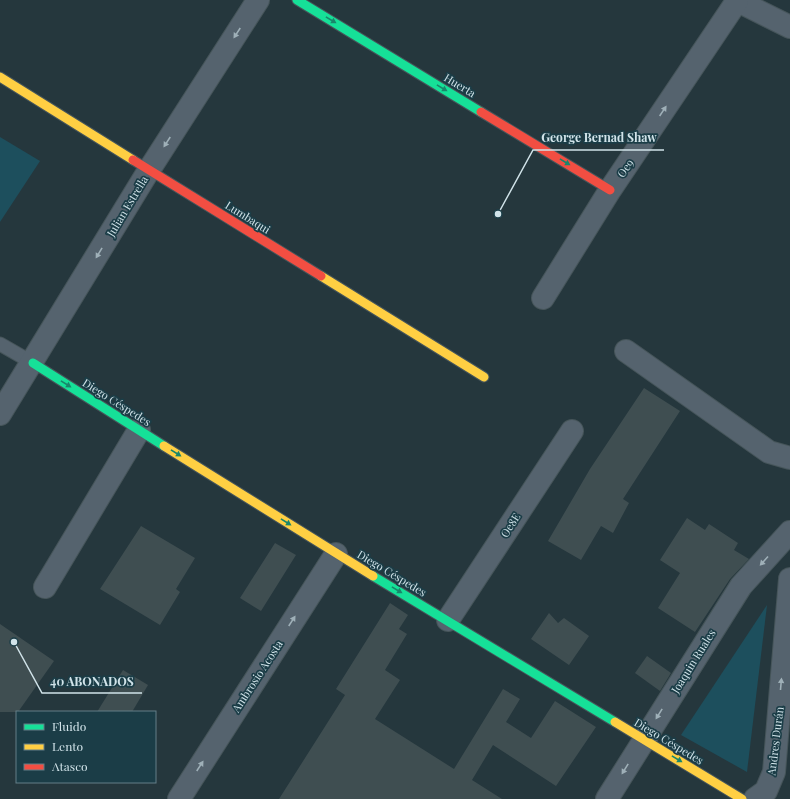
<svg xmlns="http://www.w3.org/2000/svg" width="790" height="799" viewBox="0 0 790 799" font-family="'Playfair Display',serif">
<rect width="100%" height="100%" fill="#25373d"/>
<!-- green -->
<g fill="#1d4f5d">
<path d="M0,137L40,161L0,222Z"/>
<path d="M767,605L747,772L681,735Z"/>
</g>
<!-- building -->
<g fill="#3f4e51">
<path d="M644,388L680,411L623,499L629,503L613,533L601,526L581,560L548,541L590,469Z"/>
<path d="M687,518L705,530L709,524L738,543L734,550L749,559L730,579L695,632L658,608L680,573L660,560Z"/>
<path d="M141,526L195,558L176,589L180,592L160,625L100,589Z"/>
<path d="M275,543L296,555L261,611L240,598Z"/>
<path d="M390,603L408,615L399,629L407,634L385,670L400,680L375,719L454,769L503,689L520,699L506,722L531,738L555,701L596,727L556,786L493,745L472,780L502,799H279L345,695L336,689Z"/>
<path d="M549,613L558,623L564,618L589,636L569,665L531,639Z"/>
<path d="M0,624L54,661L18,712H0Z"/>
<path d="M647,656L671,673L660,691L635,673Z"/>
<path d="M123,670L148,685L132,712H97Z"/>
</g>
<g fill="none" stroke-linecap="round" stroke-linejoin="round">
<!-- lane casing -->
<g stroke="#46555a" stroke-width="15">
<path id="lane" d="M0,344L33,363"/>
</g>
<!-- street casing -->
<g stroke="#46555a" stroke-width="24">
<g id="street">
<path d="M736,0L790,27"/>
<path d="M543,298L610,190L737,1"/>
<path d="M626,351L769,452L790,458"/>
<path d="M0,414L149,170L258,0"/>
<path d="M45,587L139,430"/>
<path d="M448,620L572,431"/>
<path d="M179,799L336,554"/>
<path d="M607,799L741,586L790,532"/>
<path d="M755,799L766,791L774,772L790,579"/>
</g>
</g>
<!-- fast casing -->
<g stroke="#46555a" stroke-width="11">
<g id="fast">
<path d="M297,0L481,112"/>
<path d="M33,363L164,446"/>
<path d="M373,576L615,722"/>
</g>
</g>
<!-- slow casing -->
<g stroke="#46555a" stroke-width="11">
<g id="slow">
<path d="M0,77L133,160"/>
<path d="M321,276L484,377"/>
<path d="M164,446L373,576"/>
<path d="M615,722L742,799"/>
</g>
</g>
<!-- jam casing -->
<g stroke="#46555a" stroke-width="11">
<g id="jam">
<path d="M481,112L610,190"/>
<path d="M133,160L321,276"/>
</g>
</g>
<!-- lane -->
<use href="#lane" stroke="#55636e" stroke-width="13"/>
<!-- street -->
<use href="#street" stroke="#55636e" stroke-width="22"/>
<!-- fast -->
<use href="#fast" stroke="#16e098" stroke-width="9"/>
<!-- slow -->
<use href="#slow" stroke="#ffcf43" stroke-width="9"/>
<!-- jam -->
<use href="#jam" stroke="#f24e42" stroke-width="9"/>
</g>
<!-- one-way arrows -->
<defs><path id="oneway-solid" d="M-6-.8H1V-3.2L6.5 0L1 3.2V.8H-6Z"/></defs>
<g fill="#19866b">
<use href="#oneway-solid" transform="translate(331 20) rotate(31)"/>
<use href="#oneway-solid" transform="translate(442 88) rotate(31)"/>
<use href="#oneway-solid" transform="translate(565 162) rotate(31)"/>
<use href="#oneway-solid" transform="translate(66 384) rotate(32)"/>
<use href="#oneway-solid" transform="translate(176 453) rotate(32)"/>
<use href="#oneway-solid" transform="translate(286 522) rotate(32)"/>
<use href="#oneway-solid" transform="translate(397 590) rotate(31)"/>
<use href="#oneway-solid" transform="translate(677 759) rotate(31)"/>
</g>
<g fill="#9fb0b8">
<use href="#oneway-solid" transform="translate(237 33) rotate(123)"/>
<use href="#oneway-solid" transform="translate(663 111) rotate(-56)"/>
<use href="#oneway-solid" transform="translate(167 142) rotate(123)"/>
<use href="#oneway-solid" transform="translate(99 253) rotate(121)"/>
<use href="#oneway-solid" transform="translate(764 561) rotate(132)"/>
<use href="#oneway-solid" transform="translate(292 621) rotate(-57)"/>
<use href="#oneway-solid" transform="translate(781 684) rotate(-85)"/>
<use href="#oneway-solid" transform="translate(659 714) rotate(122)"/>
<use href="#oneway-solid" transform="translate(200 766) rotate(-57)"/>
<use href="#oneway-solid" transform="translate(625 769) rotate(122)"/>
</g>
<g text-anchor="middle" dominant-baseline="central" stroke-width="3.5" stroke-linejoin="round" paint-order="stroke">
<!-- street labels -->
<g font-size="11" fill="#d1e3e9" stroke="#1b3d47">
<text transform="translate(460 85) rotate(31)">Huerta</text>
<text transform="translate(625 168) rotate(-56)">Oe9</text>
<text transform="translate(127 206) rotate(-59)">Julian Estrella</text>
<text transform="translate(248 217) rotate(32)">Lumbaqui</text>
<text transform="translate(117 402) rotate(32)">Diego Céspedes</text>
<text transform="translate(510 525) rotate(-57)">Oe8E</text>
<text transform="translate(392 573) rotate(31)">Diego Céspedes</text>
<text transform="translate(693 661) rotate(-58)">Joaquin Ruales</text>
<text transform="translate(257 676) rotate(-57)">Ambrosio Acosta</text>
<text transform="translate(669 741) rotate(31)">Diego Céspedes</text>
<text transform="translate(775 741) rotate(-83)">Andres Durán</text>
</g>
</g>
<!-- callouts -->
<path fill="none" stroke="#d1e3e9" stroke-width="1.5" d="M498 214L533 150H664M14 642L42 693H142"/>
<g fill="#d1e3e9" stroke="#1b3d47" stroke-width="1.5">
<circle cx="498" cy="214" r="4"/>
<circle cx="14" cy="642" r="4"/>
</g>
<g font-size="12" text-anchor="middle" font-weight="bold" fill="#d1e3e9" stroke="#1b3d47" stroke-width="3.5" stroke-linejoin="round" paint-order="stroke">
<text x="599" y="142">George Bernad Shaw</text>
<text x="92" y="686">40 ABONADOS</text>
</g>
<!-- legend -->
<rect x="16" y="711" width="140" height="72" fill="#1b3d47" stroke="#647f88"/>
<rect x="24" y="724" width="20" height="6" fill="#16e098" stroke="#647f88"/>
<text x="52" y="731" font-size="12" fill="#d1e3e9">Fluido</text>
<rect x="24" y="744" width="20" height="6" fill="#ffcf43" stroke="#647f88"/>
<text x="52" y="751" font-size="12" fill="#d1e3e9">Lento</text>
<rect x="24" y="764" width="20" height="6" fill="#f24e42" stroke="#647f88"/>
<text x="52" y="771" font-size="12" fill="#d1e3e9">Atasco</text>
</svg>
